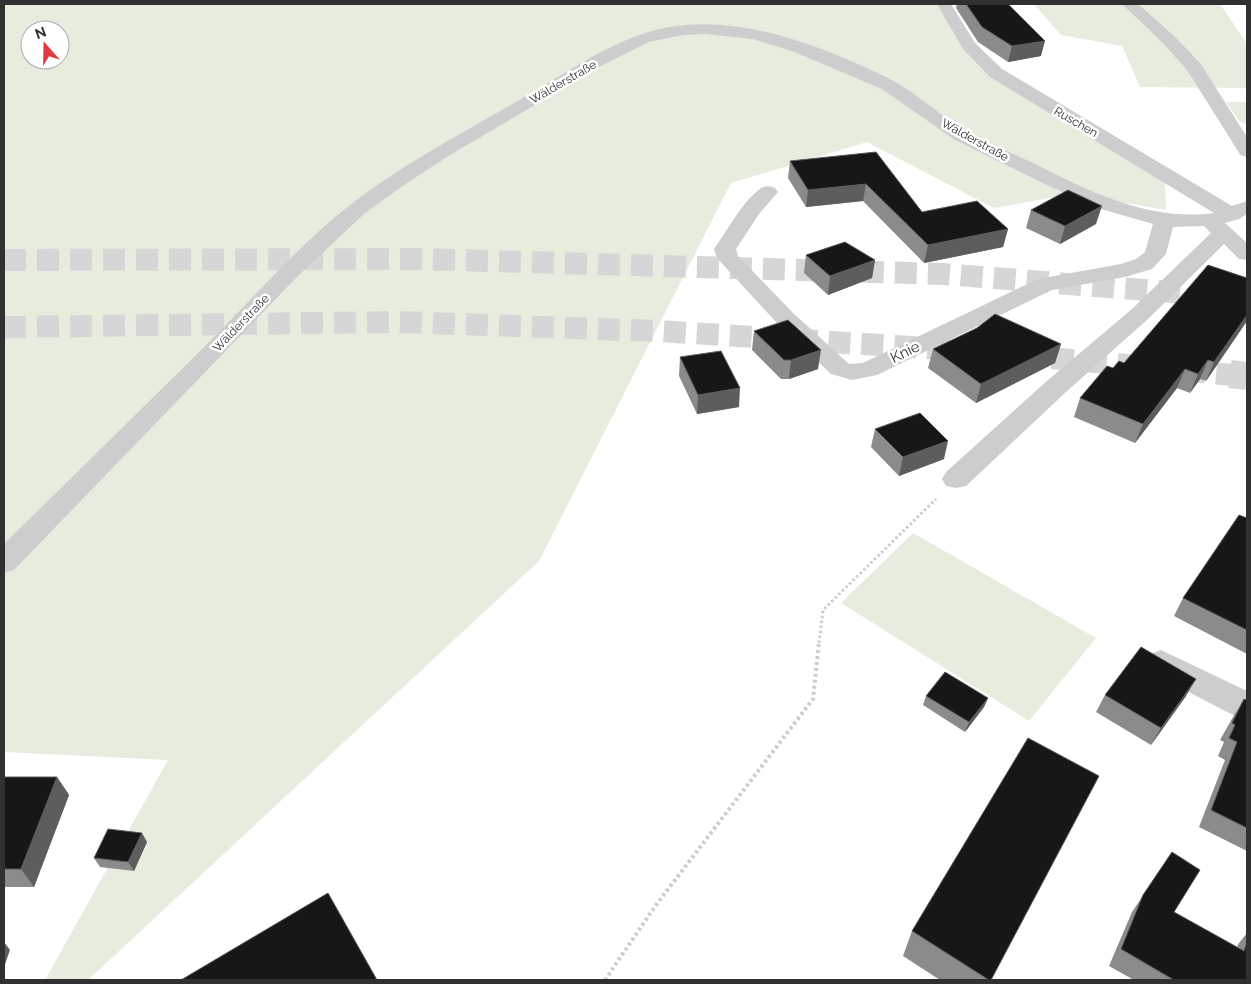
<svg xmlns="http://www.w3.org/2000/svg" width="1251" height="984" viewBox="0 0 1251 984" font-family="Raleway,sans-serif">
<rect width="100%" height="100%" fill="#fff"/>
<!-- green -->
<g fill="#e6eddf" fill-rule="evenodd">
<path d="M4,4H940L961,45L1165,180L1166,210L1072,194L994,208L867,142L731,183L539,561L88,980H45L168,760L4,752ZM30,30H60V60H30Z"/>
<path d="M1034,4H1220L1247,44V88L1140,87L1122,46L1061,35Z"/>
<path d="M1226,102H1247V124L1240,122Z"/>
<path d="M913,533L1096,638L1029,721L841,603Z"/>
</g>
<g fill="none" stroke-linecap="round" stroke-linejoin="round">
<!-- minor-tunnel -->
<path stroke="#d6d6d6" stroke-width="22" stroke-dasharray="22 11" stroke-linecap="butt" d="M4,260L419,259L943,274L1247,298"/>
<!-- major-tunnel-far1 -->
<g stroke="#d6d6d6" stroke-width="22" stroke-dasharray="22 11" stroke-linecap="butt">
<path d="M4,327L398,322L659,331L974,351"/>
<path d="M1019,355L1243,376"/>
</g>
<!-- major-tunnel -->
<path stroke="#d6d6d6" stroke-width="28" stroke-dasharray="28 14" stroke-linecap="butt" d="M1230,374L1247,376"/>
<!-- path-far1 -->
<path stroke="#cdcdcd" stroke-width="3" stroke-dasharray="2.5 2.5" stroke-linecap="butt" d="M819,643L823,610L936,499"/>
<!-- path -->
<path stroke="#cdcdcd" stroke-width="4" stroke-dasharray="3 3" stroke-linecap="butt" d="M605,980L656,905L813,699L819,642"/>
<!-- minor -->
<g fill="#cdcdcd" fill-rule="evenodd">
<path d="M937,4H951L975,43L1002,69L1232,206L1247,201V214L1239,219L1225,223L1247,243V260L1239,259L1224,244L1148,319L1066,392L966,486L956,488L946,486L942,479L946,472L1048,380L1132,309L1211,233L1204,226L1173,227L1166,254L1152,269L1125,277L1052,290L877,375L852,380L831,374L777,323L717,258L714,249C728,230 741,203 760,189C765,185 770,186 775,188L778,192L759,214L736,249L738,256L793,313L849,364L863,363L1038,279L1121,264L1136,259L1145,252L1153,224L1101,209L1047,185L955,140L882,89L792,51L752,39L706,34L683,35L649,42L601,66L450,155L407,183L365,213L297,277L14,570L4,573V544C74,475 145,406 215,336C259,292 300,244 350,205C405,162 468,130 528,95C578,66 626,30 685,25C753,19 826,48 886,77C912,90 934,110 958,126C980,140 1005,150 1029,161C1087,190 1147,222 1214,213L990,77L963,49Z"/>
<path d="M1122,4H1138L1174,36L1200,63L1247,137V157L1240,155L1238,151L1187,70L1162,42Z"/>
<path d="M1161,650L1247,691V720L1235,716L1150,672L1145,663L1150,654Z"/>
</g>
</g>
<!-- wall -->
<g fill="#8b8b8b">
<path d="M957,4H1008L1041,56L1008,62L978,42L956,8Z"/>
<path d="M876,152L922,212L1008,229L1003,247L924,263L863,201L806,207L788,178L790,161Z"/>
<path d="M1031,210L1096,224L1060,244L1026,228Z"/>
<path d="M806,255L875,260L872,278L828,295L804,273Z"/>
<path d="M1247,278V321L1206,381L1200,379L1190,393L1177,388L1135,443L1074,417L1080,398L1113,368L1124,363Z"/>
<path d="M754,331L818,369L789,379H781L752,350Z"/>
<path d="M1061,344L1055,363L976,403L928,368L933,349Z"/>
<path d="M680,357L739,407L697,414L679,376Z"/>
<path d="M875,429L944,459L899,476L871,447Z"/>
<path d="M1247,518V654L1174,616L1183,598Z"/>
<path d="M1105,695L1186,696L1151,745L1096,712Z"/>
<path d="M926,696L988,698L984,707L965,732L923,705Z"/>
<path d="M1244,699L1247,700V851L1199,827L1225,760L1218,756L1224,742L1220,740L1233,717Z"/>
<path d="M4,777H57L69,795L34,887H4Z"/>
<path d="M147,842L134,871L100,867L94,858Z"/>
<path d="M1172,852L1174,912L1237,947L1239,943L1247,933V980H1134L1109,966L1132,912Z"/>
<path d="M912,931L991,980H940L903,956Z"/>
</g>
<!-- shaded-wall -->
<g fill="#5d5d5d">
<path d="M1045,41L1041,56L1008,62L1012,46Z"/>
<path d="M866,184L863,201L806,207L808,190Z"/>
<path d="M1102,206L1096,224L1060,244L1065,226Z"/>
<path d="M1008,229L1003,247L924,263L928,245Z"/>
<path d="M875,260L872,278L828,295L830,276Z"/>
<path d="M1247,315V321L1206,381L1214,362Z"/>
<path d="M1061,344L1055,363L976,403L981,384Z"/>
<path d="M821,350L818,369L789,379L791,360Z"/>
<path d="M1208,360L1200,379L1190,393L1198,374Z"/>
<path d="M1185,369L1177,388L1135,443L1143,424Z"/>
<path d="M740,388L739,407L697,414L698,395Z"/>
<path d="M948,441L944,459L899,476L903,457Z"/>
<path d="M1196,679L1186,696L1151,745L1161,728Z"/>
<path d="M988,698L984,707L965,732L969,722Z"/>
<path d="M57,777L69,795L34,887L21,869Z"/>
<path d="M142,833L147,842L134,871L128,862Z"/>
<path d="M4,942L10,950L4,967Z"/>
</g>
<!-- building -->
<g fill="#171717" stroke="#5d5d5d">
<path d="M966,4H1008L1045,41L1012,46L982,27Z"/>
<path d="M876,152L922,212L977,201L1008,229L928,245L866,184L808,190L790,161Z"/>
<path d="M1068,190L1102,206L1065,226L1031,210Z"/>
<path d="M845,242L875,260L830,276L806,255Z"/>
<path d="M1208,265L1247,278V315L1214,362L1208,360L1198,374L1185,369L1143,424L1080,398L1107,366L1113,368L1119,361L1124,363Z"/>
<path d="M995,314L1061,344L981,384L933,349L977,328Z"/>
<path d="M788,320L821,350L791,360H784L754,331Z"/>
<path d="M721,351L740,388L698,395L680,357Z"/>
<path d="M920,413L948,441L903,457L875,429Z"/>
<path d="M1239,515L1247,518V630L1183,598Z"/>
<path d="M1141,647L1196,679L1161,728L1105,695Z"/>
<path d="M945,672L988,698L969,722L926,696Z"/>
<path d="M1244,699L1247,700V828L1211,810L1237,742L1229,738L1235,725L1232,723Z"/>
<path d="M1028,738L1099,776L991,980H989L912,931Z"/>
<path d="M4,777H57L21,869H4Z"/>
<path d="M108,829L142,833L128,862L94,858Z"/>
<path d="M1172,852L1200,870L1174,912L1244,951L1247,942V980H1174L1121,949L1143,895Z"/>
<path d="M328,893L377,980H181Z"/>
</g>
<g text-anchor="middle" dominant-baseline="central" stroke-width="5" stroke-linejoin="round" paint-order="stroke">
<!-- far-street labels -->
<g font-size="12" fill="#303030" stroke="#fff">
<text transform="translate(563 82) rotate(-30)">Wälderstraße</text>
<text transform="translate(1076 122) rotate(30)">Ruschen</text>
<text transform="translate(975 140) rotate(29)">Wälderstraße</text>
<text transform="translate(241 323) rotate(-46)">Wälderstraße</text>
</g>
<!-- street labels -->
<g font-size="15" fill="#303030" stroke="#fff">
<text transform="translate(905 352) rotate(-26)">Knie</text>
</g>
</g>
<!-- border -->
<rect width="1251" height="984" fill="none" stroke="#303030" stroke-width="10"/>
<!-- north arrow -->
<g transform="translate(45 45) rotate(340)"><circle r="24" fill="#ffffff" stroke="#acacac"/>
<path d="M0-4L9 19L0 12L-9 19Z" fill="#df3a43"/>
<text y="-8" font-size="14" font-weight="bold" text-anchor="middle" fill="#303030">N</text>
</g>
</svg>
